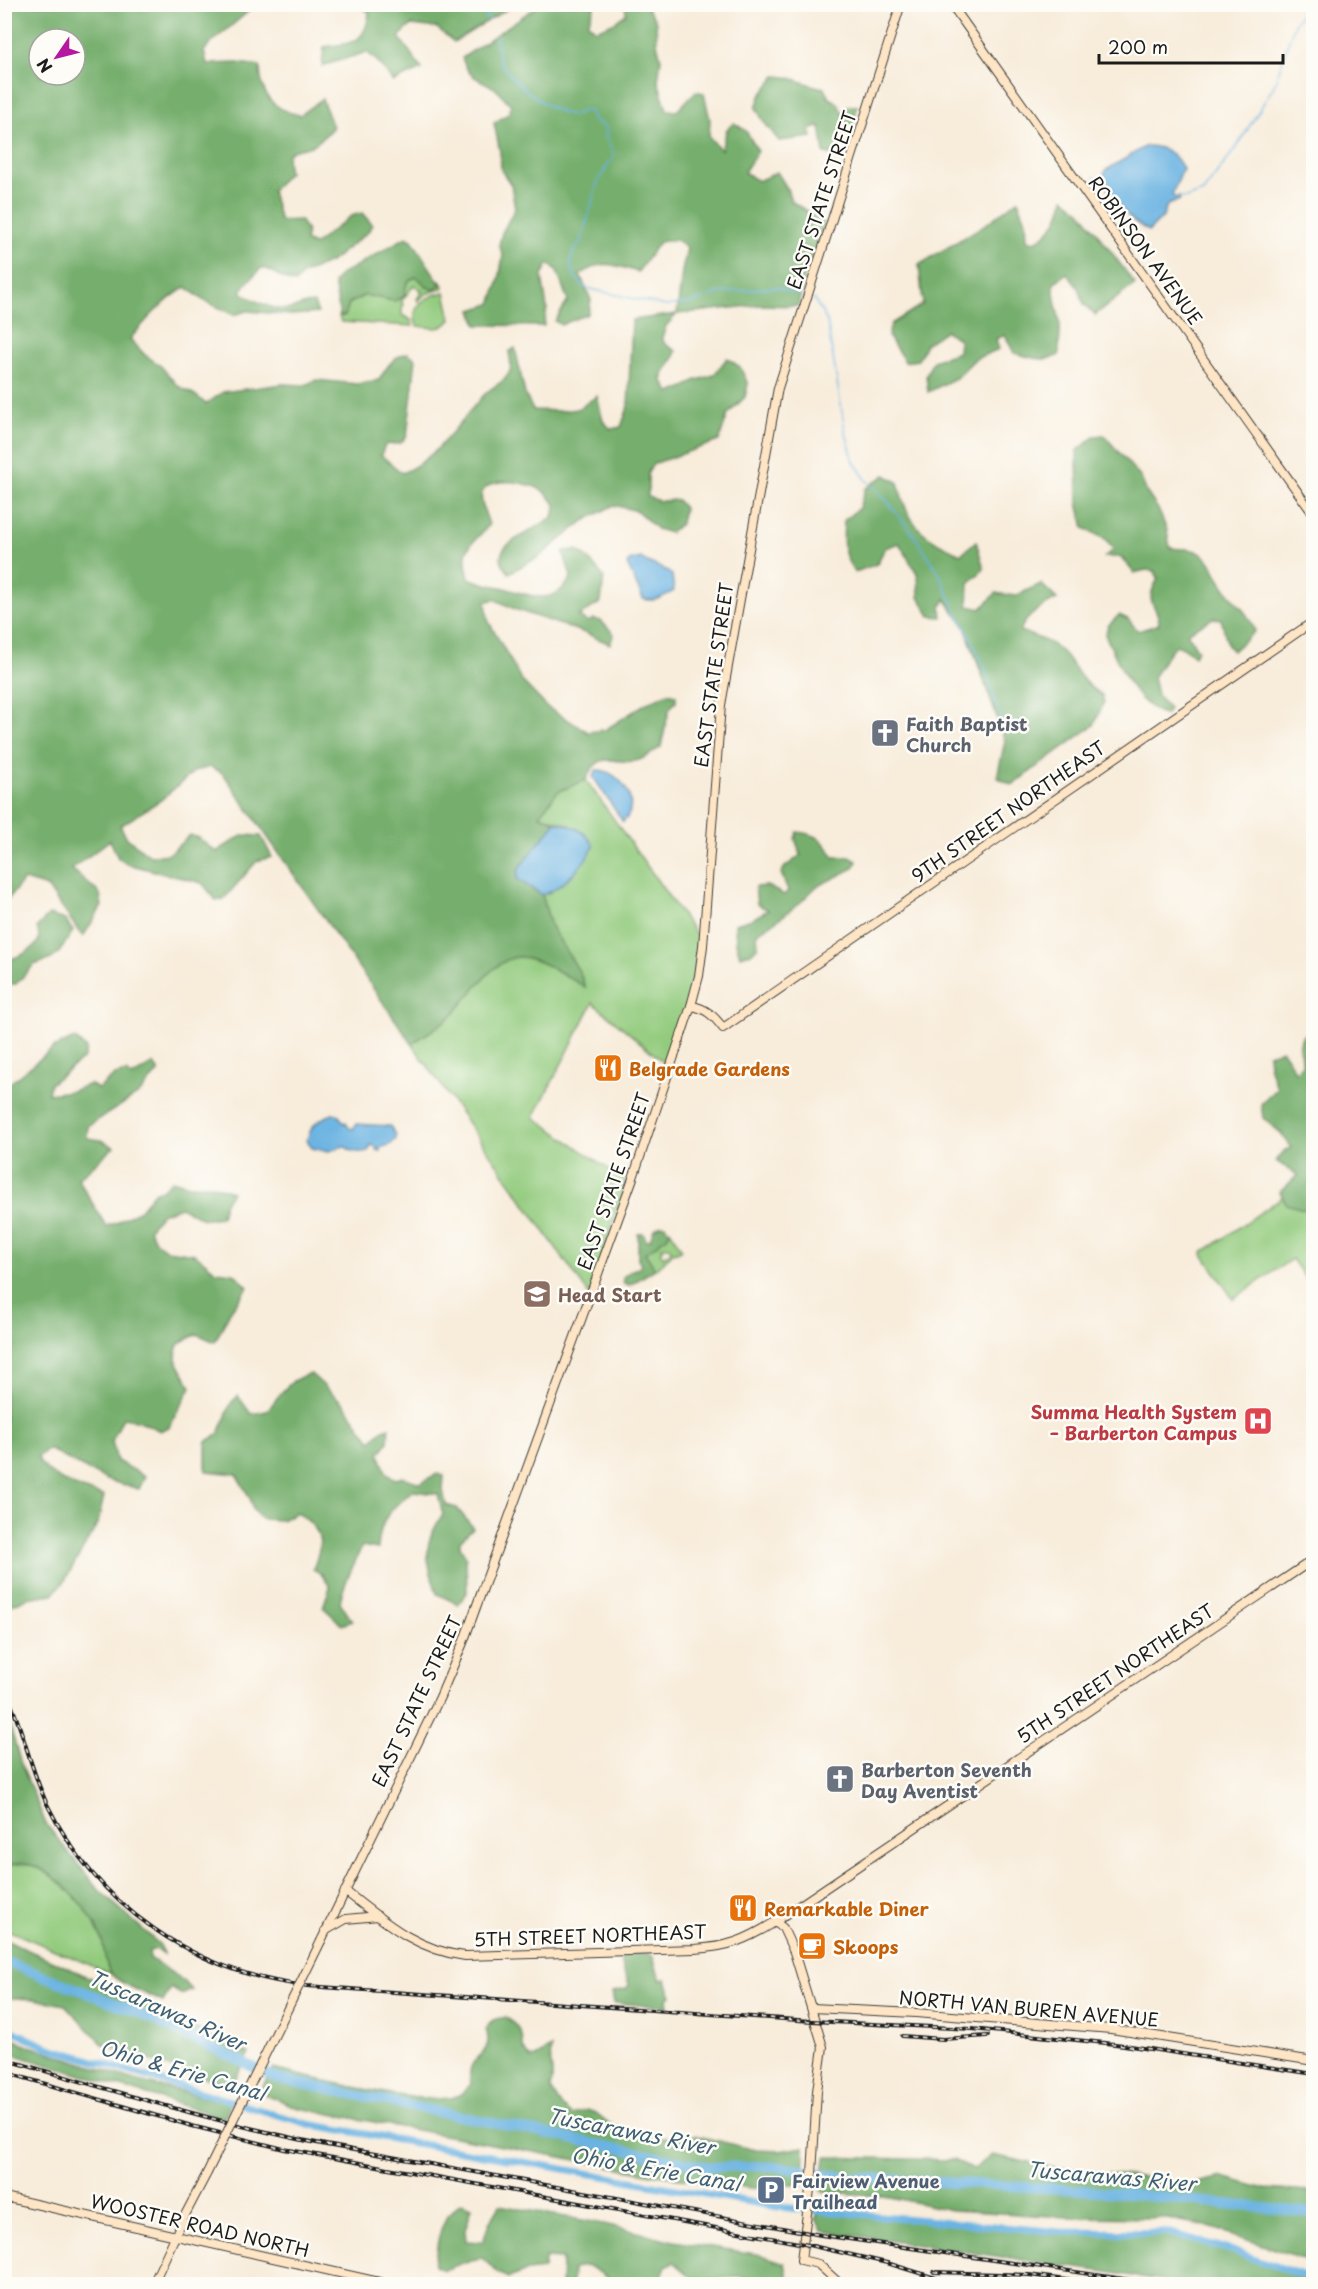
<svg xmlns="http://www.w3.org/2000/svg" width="1318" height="2289" viewBox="0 0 1318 2289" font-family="'Playpen Sans',sans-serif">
<rect width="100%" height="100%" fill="#fdfcf7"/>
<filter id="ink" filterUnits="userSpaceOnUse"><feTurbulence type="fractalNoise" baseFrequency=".0167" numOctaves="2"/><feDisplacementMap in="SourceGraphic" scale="12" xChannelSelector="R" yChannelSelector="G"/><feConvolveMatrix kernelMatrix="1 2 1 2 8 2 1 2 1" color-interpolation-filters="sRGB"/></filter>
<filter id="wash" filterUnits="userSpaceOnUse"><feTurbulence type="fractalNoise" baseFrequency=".008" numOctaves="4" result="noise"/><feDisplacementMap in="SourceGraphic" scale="24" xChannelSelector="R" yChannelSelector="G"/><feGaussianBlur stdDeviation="1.35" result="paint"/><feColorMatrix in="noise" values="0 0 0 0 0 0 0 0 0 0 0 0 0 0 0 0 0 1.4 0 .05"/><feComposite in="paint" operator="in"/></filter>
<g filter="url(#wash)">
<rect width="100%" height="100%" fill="#f8ecda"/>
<!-- green -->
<g fill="#93cb7e" stroke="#58744d" stroke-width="1.5">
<path d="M417,277L441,285L440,280L444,288L425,294L418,301L417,299L422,291L414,285L401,302L404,305L402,307V315L411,320L413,326L341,322L339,316H345L349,304L365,295L394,301L404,297L407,281Z"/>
<path d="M445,292L451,319C443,332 430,327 417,326C408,306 428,295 445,292Z"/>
<path d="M586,780L699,939L692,992L666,1064L593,1003L534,1117L626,1181L590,1296L412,1044C424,1035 438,1027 449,1017C468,1001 492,958 517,957C539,955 566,978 585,986L579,971L551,927L542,895L551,892L570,825L540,815L557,792Z"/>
<path d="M1313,1176V1289L1292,1259L1233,1299L1202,1253Z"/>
<path d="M670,1230L682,1250L673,1253L669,1247H662L663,1249L660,1252L663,1257L670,1252L671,1255L655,1269L645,1253L667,1237Z"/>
<path d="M25,1863C58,1873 92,1909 103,1942C106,1953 107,1963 111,1974L5,1929V1866Z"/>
</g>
<!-- forest -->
<g fill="#76af6d" stroke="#496644" stroke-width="1.5" fill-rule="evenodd">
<path d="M5,5H254L249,11L211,43L204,51L207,64L238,63L260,66C260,94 272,110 300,115L322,99L333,127C327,134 320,142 311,146C292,153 283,145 289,172L272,191L280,221L300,220L307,231L305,241L314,245L351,216L362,213L372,224L368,232L330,262L303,274L295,283C279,280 276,270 261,268C254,277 246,281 241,292C252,300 277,312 290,309C299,307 304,303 314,303L318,313L291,315L247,311L234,315L203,300L186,287C163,301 147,319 130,339L145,355L160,365L178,386L195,395L206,404L223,392L283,384L305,385L316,380L357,384L379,380C386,368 393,356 408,353L416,359L407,436L401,443L385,445L381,455L402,473C439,458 459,420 486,393C494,385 506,382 510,371C512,365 510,358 509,352L515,348L525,394L533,410L561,411L578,409L597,396L603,421L611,429L621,427L628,407L632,320L677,314L682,271L687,248L676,240L659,242L638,272C611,264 604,259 580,275L591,300L588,314L561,325L555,321L568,301L556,269L548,264L542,276L547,308L544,326L477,325L472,310L491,304L499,280L503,255L499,245L502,233L515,208L511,185L501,170L500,152L494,123L509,113L511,105C505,99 500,92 493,87C475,77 469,78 462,58L539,5H595L588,23L596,30L613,23L626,14L625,5H645L656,21L657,43L661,59L658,81L667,110L677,111L696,91L704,93L710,120L709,137L721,150L727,129L734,123L746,131L758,151L744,172L758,181L777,172L787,188L791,201L825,223L805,274L798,306L759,305L677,314L666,326L662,338L665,344L676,351C673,363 665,368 662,380L670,393L687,386L694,381L714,375L727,358L740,367L748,384L745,397L728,414L719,441L653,464L648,473V497L660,501L677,500L684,508L681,523L670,533L657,529L637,511L614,505L584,521L539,557L509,573C489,551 511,542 528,532C537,527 545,522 553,517L556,505C552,501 548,494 543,491C530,482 490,475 482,493C479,502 487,516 489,525C470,548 460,545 469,578C481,584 492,585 505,588C531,596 555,607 571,577L563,551L577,550L588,558L604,577L601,602L579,616L588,622L594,619L601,621L614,634L610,644L585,633L517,610L494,599L486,602L488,620L522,681L548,708L588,732L605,730L645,704L668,693L676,695V701L669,710L661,747C654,751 647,757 639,760C617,767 600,746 586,780L557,792L540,815L556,822L519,868L517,879L542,895L551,927L579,971L585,987C568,977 538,956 518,957C493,958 467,1001 450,1017C438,1027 424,1035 412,1044L227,779L221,772L210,767L195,771L161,800L120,826L127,838L150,856L169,854L190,835L199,838L216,852L243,835L261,836L272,857L257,861L223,900H216L202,883L127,864L118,858L110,840L72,869L100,894L102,906L83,937L47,887L24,880L5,903ZM39,39H75V75H39Z"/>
<path d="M358,5L511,4L512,6L454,42L437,28L411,25L399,37L422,69L393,82L379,63L367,52L322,66L324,47C351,43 366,44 369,12Z"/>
<path d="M776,76C794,76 808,86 825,88L829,98L838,103L842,113L848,106H858L852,126L833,155L824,153L820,126L810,130L812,137L779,141L764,122L756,108L760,96Z"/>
<path d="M1064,198L1081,211L1135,284L1095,315L1084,304L1078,288L1067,273L1054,283C1053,302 1059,310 1060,326C1061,336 1058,345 1059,355C1043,363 1030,357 1014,353L1005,335L996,339L999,349L975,359L956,378L928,392L926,375L933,361L958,352L959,339L945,331L926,344L918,360L905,362L888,336L891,324L923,304L919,265L986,224L1018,200L1026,221L1027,240L1035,242C1052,231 1061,218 1064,198Z"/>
<path d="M406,237L412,240L441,285L434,290L427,287L417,277C405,279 406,287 404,297L394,301L365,295L349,303L345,316H340L334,283L340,275Z"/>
<path d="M1104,435L1141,478L1147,493L1158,509L1167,530L1170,548C1180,550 1188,547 1198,552C1213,559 1216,576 1226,589C1237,604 1248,612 1255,631L1233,651L1228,646L1221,619L1213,618L1187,633L1198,650L1194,656L1187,650L1177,645C1165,653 1162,666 1153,677L1157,695L1169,709L1165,715C1131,702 1121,666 1105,635L1108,626L1119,615L1128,619L1138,631L1159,624C1159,603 1142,606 1158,579L1155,571L1146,570L1134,573L1121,557H1105L1114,549L1105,539L1084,528L1078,503L1077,451L1095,436Z"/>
<path d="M885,475L898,482C907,525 922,537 961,554L976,541L984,569L969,583L968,606L981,609L996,593L1015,596L1041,584L1057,599C1042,607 1026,615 1020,631C1035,637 1052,641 1063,653C1077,669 1083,685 1102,695L1104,702L1094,725L1012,785L997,777L1005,741L965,627L945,599L941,608L942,617L930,616L919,597L918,575L899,543L885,548L877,564L855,572C841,555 843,541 844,520L859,508L865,489Z"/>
<path d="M797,832C819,834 823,840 834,857H850L857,861L854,868L816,887L801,902L778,920L757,933L758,946L751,953L740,956L736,942L735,924L752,919L768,910L757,904L755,887L767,886L784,895L788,891L781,873L785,867L801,855L795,839Z"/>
<path d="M49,915L65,920L73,931L58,954L51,959L34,965L16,984L5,985V960C14,959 34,951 38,941C40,937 38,932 37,927Z"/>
<path d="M1313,1031V1212L1286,1204L1280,1192L1298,1175L1276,1161L1285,1150L1292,1148L1281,1133L1263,1118L1261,1104L1277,1088L1269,1066L1268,1054L1282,1050L1296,1072L1303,1063L1299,1047L1302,1036Z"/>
<path d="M72,1039L77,1040L86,1049L84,1058L50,1084L48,1094L71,1091L90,1084L98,1089L115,1075L126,1072L132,1077L153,1064L159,1071L139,1094L88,1126L87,1138L101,1140L114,1147L78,1179L106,1226L116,1223L140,1210L155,1191L162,1190L172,1180L190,1185H213L232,1192L224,1204L221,1217L203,1219L181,1207L161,1214L149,1229L156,1242L167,1250L195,1254L216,1271L234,1273L248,1287L230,1312L215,1342L197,1334L178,1344L176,1359L191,1387L169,1427L160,1431L140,1421L123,1418L112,1441L117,1461L145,1476L139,1489L107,1480L48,1449L38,1457C44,1478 84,1490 104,1496L98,1523L64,1582L53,1594L27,1598L5,1608V1087L55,1047Z"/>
<path d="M661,1225H665L670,1232L667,1237L645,1253L655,1269L630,1285L624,1284L623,1277L632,1270L639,1268L641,1265L638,1259V1234L643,1233L646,1240H650L654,1229Z"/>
<path d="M311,1374L345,1405L371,1441L381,1431L389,1428L388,1442L379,1454L387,1474L395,1479L403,1477L420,1483L437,1474L444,1476L443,1490L446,1505L457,1508L473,1528L460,1541V1546L466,1557L467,1593L458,1604L437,1594C427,1560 420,1546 443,1515L438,1494L413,1491C390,1509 380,1518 378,1549L362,1546C354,1566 344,1581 340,1602L352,1621L342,1625L323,1607L330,1587L322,1574L313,1569C325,1539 322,1531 297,1512L282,1520L261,1519L253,1510L250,1498L236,1474L206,1471V1442L219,1434L231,1403L238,1396L251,1414L267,1411C279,1396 290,1377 311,1374Z"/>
<path d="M5,1708L21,1764L46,1824L97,1888L160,1945L164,1954L157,1949L149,1951L150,1958L184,1981L192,1990L182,1995L171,1988L163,2002C150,1995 117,1983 110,1973C104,1962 105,1948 101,1937C91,1912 56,1869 27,1864C20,1862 12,1865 5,1866Z"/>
<path d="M5,1940C58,1963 112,1987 166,2013C194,2026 219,2043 249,2053L232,2085L192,2075L104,2045L65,2005L34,1999L13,1998L5,2000Z"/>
<path d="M627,1954H650L653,1957L660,1979H666L671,1996L667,1999L668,2007L614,2003L612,1992L626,1989L629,1985L623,1969L621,1956Z"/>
<path d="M506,2017C519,2027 524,2034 523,2049L532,2059L551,2048C548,2065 556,2072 550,2088L561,2106L572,2115L587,2110L596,2113L613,2126L642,2135L663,2138L694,2135L756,2150L780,2151L804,2147L803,2185H768L751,2188L657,2175L299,2108L259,2092L274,2068L277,2070C310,2077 431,2108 457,2096C462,2094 467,2088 471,2084C465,2056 484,2062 488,2042C488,2038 487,2032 486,2028L493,2020Z"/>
<path d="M4,2034L23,2044L138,2081L231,2103L224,2118L5,2052Z"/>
<path d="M992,2155L1051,2167L1167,2180L1187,2185L1223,2177L1265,2189L1313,2192V2262L1203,2225L1161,2218L1067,2217L951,2210L890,2197L821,2191L825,2157L953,2160L974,2169Z"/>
<path d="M461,2203L472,2207L465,2230L466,2241L483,2242L489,2223L500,2205L604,2224L674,2241L762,2255L785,2263L789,2284H770L765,2280L752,2281L740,2277L695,2280L674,2262L666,2266L659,2284C647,2284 632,2287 620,2284C604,2281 591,2257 573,2270L572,2284H561L562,2259L545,2258L544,2269L527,2271L508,2278L498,2273L482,2258L471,2260L444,2270L434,2266C437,2243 440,2215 461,2203Z"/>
<path d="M819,2210L1060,2232L1169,2233L1313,2278V2284H1188L823,2231L816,2218Z"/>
</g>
<!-- water -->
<g fill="#6ab3e2" stroke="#43687f" stroke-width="1.5">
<path d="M1146,146C1163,146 1176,153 1183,169L1172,195L1176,198L1179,197L1180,200L1167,205L1163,217L1149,231C1128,221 1111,198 1103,177L1106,170Z"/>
<path d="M641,558C651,566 662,565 672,575L674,591C665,595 656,603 643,599L627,564L629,561Z"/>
<path d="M596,770C620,769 643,804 623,822L593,777Z"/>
<path d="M556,822C574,826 585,830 594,846C584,865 563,888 542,895L517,879L519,868Z"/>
<path d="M333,1114H338L344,1123L346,1122L349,1128L353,1129L356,1124L390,1126L396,1135V1139L391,1144L380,1148V1151L376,1150L377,1147L371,1145L369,1150L364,1153L352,1151L344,1146L329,1151L312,1148L307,1140C311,1125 318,1119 333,1114Z"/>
</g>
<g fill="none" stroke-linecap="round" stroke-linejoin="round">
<!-- stream -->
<g stroke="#6ab3e2" stroke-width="1.5">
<path d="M479,4L489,21"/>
<path d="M496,36C497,43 497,52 499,59C506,78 555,117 575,115C576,115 582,111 583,110L591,112L592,119L606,128V138L614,155L598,181L581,242L574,250L570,263L575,277L586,288L666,306L691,303L704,298"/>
<path d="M1094,178L1103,177"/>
<path d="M1179,197L1186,198L1203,192L1238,145L1274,86L1295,22L1309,4"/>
<path d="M709,296L718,293L776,287L801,295"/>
<path d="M814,299L827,321L845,430L854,462L867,481L887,501L911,531L938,571L958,616L965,627L984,666L997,708L1008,731"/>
</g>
<!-- canal -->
<path stroke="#6ab3e2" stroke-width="7" d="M4,2027L47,2047L308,2124L778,2207L1060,2232L1169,2233L1220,2247L1314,2279"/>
<!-- river -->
<path stroke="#6ab3e2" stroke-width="10" d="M4,1961L135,2011L278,2079L709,2167L771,2166L849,2177L1098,2191L1314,2213"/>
</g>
</g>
<g filter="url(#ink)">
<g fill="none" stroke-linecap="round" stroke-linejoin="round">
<!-- secondary casing -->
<g stroke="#3d3b38" stroke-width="10">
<g id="secondary">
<path d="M951,4L1314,515"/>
<path d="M691,1006C706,1008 714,1016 723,1028L1314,621"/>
<path d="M345,1891C383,1920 415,1950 465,1956L694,1949C729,1947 746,1940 775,1922L1314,1559"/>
<path d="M775,1922L783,1928L794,1952L823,2047L817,2091L812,2174L801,2260L818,2264L840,2284"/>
<path d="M325,1931L346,1919L378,1916"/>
<path d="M321,1941L440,1697L463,1643L633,1178L691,1006L699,976L703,946L721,705L778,388L901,4"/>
<path d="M812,2008L916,2013L1111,2029L1314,2061"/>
<path d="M4,2197L388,2284"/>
<path d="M153,2284L184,2217L207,2173"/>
</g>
</g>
<!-- secondary -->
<use href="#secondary" stroke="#fde5c5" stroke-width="8"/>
<!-- rail casing -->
<g stroke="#1c1c1c" stroke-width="4">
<g id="rail">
<path d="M4,1689C23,1725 29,1767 47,1804C97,1906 194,1973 307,1986L812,2021L972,2029L1124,2045L1314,2074"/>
<path d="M902,2036L943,2039L988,2036"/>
<path d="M4,2059C111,2090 217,2123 326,2145L821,2235L1158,2284"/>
<path d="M4,2072L192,2126L284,2149L804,2244L887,2263L955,2284"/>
<path d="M934,2272L1029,2275L1096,2284"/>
</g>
</g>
<!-- rail -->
<use href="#rail" stroke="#fdfcf7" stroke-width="1.5" stroke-dasharray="4.5" stroke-linecap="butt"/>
<!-- secondary-bridge casing -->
<g stroke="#3d3b38" stroke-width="10" stroke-linecap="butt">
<path id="secondary-bridge" d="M207,2173L321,1941"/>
</g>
<!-- secondary-bridge -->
<use href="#secondary-bridge" stroke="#fde5c5" stroke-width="8"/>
</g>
</g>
<!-- icons -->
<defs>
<g id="church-square" transform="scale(1.5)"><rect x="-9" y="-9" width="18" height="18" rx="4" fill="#6b7280" stroke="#fdfcf7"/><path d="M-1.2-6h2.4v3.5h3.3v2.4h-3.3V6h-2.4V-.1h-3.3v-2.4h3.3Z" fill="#fff"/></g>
<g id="restaurant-square" transform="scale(1.5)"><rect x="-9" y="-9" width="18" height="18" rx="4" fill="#e8710a" stroke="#fdfcf7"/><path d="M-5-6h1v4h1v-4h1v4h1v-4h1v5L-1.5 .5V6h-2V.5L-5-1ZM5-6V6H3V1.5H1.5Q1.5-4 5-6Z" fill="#fff"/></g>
<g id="school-square" transform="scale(1.5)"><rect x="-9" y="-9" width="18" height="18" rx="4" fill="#8d6e63" stroke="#fdfcf7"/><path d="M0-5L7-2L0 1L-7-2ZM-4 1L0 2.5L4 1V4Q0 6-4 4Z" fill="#fff"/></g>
<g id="hospital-square" transform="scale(1.5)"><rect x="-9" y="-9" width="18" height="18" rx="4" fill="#e0444e" stroke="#fdfcf7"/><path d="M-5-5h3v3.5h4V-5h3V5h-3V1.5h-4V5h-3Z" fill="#fff"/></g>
<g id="cafe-square" transform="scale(1.5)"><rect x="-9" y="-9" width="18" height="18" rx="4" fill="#e8710a" stroke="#fdfcf7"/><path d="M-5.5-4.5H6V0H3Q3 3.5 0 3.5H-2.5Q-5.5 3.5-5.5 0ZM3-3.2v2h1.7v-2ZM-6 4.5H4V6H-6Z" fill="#fff"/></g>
<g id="parking-square" transform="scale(1.5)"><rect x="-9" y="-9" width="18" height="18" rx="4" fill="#5c6f8a" stroke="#fdfcf7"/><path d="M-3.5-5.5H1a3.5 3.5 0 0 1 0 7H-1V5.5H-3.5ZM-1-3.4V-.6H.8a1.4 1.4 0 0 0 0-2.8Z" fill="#fff"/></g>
</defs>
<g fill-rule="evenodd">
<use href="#church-square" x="885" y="733"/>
<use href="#restaurant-square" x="608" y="1068"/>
<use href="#school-square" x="537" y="1294"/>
<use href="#hospital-square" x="1258" y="1421"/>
<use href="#church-square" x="840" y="1779"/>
<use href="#restaurant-square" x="743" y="1908"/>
<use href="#cafe-square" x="812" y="1946"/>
<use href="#parking-square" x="771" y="2190"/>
</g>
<g text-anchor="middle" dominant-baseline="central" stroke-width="5" stroke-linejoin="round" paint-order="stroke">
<!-- street labels -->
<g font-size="18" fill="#1c1c1c" stroke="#fdfcf7">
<text transform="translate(821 200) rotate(-72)">EAST STATE STREET</text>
<text transform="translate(1146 250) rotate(54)">ROBINSON AVENUE</text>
<text transform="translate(713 675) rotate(-82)">EAST STATE STREET</text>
<text transform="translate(1008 811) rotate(-35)">9TH STREET NORTHEAST</text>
<text transform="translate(613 1181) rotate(-71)">EAST STATE STREET</text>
<text transform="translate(1115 1673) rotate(-34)">5TH STREET NORTHEAST</text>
<text transform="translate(416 1701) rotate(-65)">EAST STATE STREET</text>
<text transform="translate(590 1935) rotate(-2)">5TH STREET NORTHEAST</text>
<text transform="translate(1029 2008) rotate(5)">NORTH VAN BUREN AVENUE</text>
<text transform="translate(200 2225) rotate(13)">WOOSTER ROAD NORTH</text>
</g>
<!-- worship labels -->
<g font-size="18" font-weight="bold" fill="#5b616d" stroke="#fdfcf7" text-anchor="start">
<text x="906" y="723">Faith Baptist<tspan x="906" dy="21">Church</tspan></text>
<text x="861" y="1769">Barberton Seventh<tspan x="861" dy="21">Day Aventist</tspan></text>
</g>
<!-- food labels -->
<g font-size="18" font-weight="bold" fill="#c56008" stroke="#fdfcf7" text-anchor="start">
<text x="629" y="1068">Belgrade Gardens</text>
<text x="764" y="1908">Remarkable Diner</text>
<text x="833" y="1946">Skoops</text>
</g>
<!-- education labels -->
<g font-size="18" font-weight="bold" fill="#785e54" stroke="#fdfcf7" text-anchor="start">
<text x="558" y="1294">Head Start</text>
</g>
<!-- health labels -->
<g font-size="18" font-weight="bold" fill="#be3a42" stroke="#fdfcf7" text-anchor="end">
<text x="1237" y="1411">Summa Health System<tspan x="1237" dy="21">– Barberton Campus</tspan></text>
</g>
<!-- service labels -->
<g font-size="18" font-weight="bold" fill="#4e5e75" stroke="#fdfcf7" text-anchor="start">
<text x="792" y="2180">Fairview Avenue<tspan x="792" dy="21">Trailhead</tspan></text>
</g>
<!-- water labels -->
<g font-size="20" font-style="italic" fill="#3f6075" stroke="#fdfcf7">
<text transform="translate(167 2010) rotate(24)">Tuscarawas River</text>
<text transform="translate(183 2070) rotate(16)">Ohio &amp; Erie Canal</text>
<text transform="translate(631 2131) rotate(11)">Tuscarawas River</text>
<text transform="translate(656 2169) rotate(10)">Ohio &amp; Erie Canal</text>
<text transform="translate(1111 2176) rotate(5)">Tuscarawas River</text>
</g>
</g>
<!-- margin -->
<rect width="1318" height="2289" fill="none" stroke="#fdfcf7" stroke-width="24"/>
<!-- north arrow -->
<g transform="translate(57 57) rotate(235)"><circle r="28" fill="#fdfcf7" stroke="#a3a29f" stroke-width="1.5"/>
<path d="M0-4.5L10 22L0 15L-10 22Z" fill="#b5179e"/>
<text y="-9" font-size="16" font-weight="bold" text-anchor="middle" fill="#1c1c1c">N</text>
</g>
<!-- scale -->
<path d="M1099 54v9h184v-9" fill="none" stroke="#1c1c1c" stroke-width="3"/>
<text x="1108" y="54" font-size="18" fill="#1c1c1c" stroke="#fdfcf7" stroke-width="4.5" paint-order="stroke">200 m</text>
</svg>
